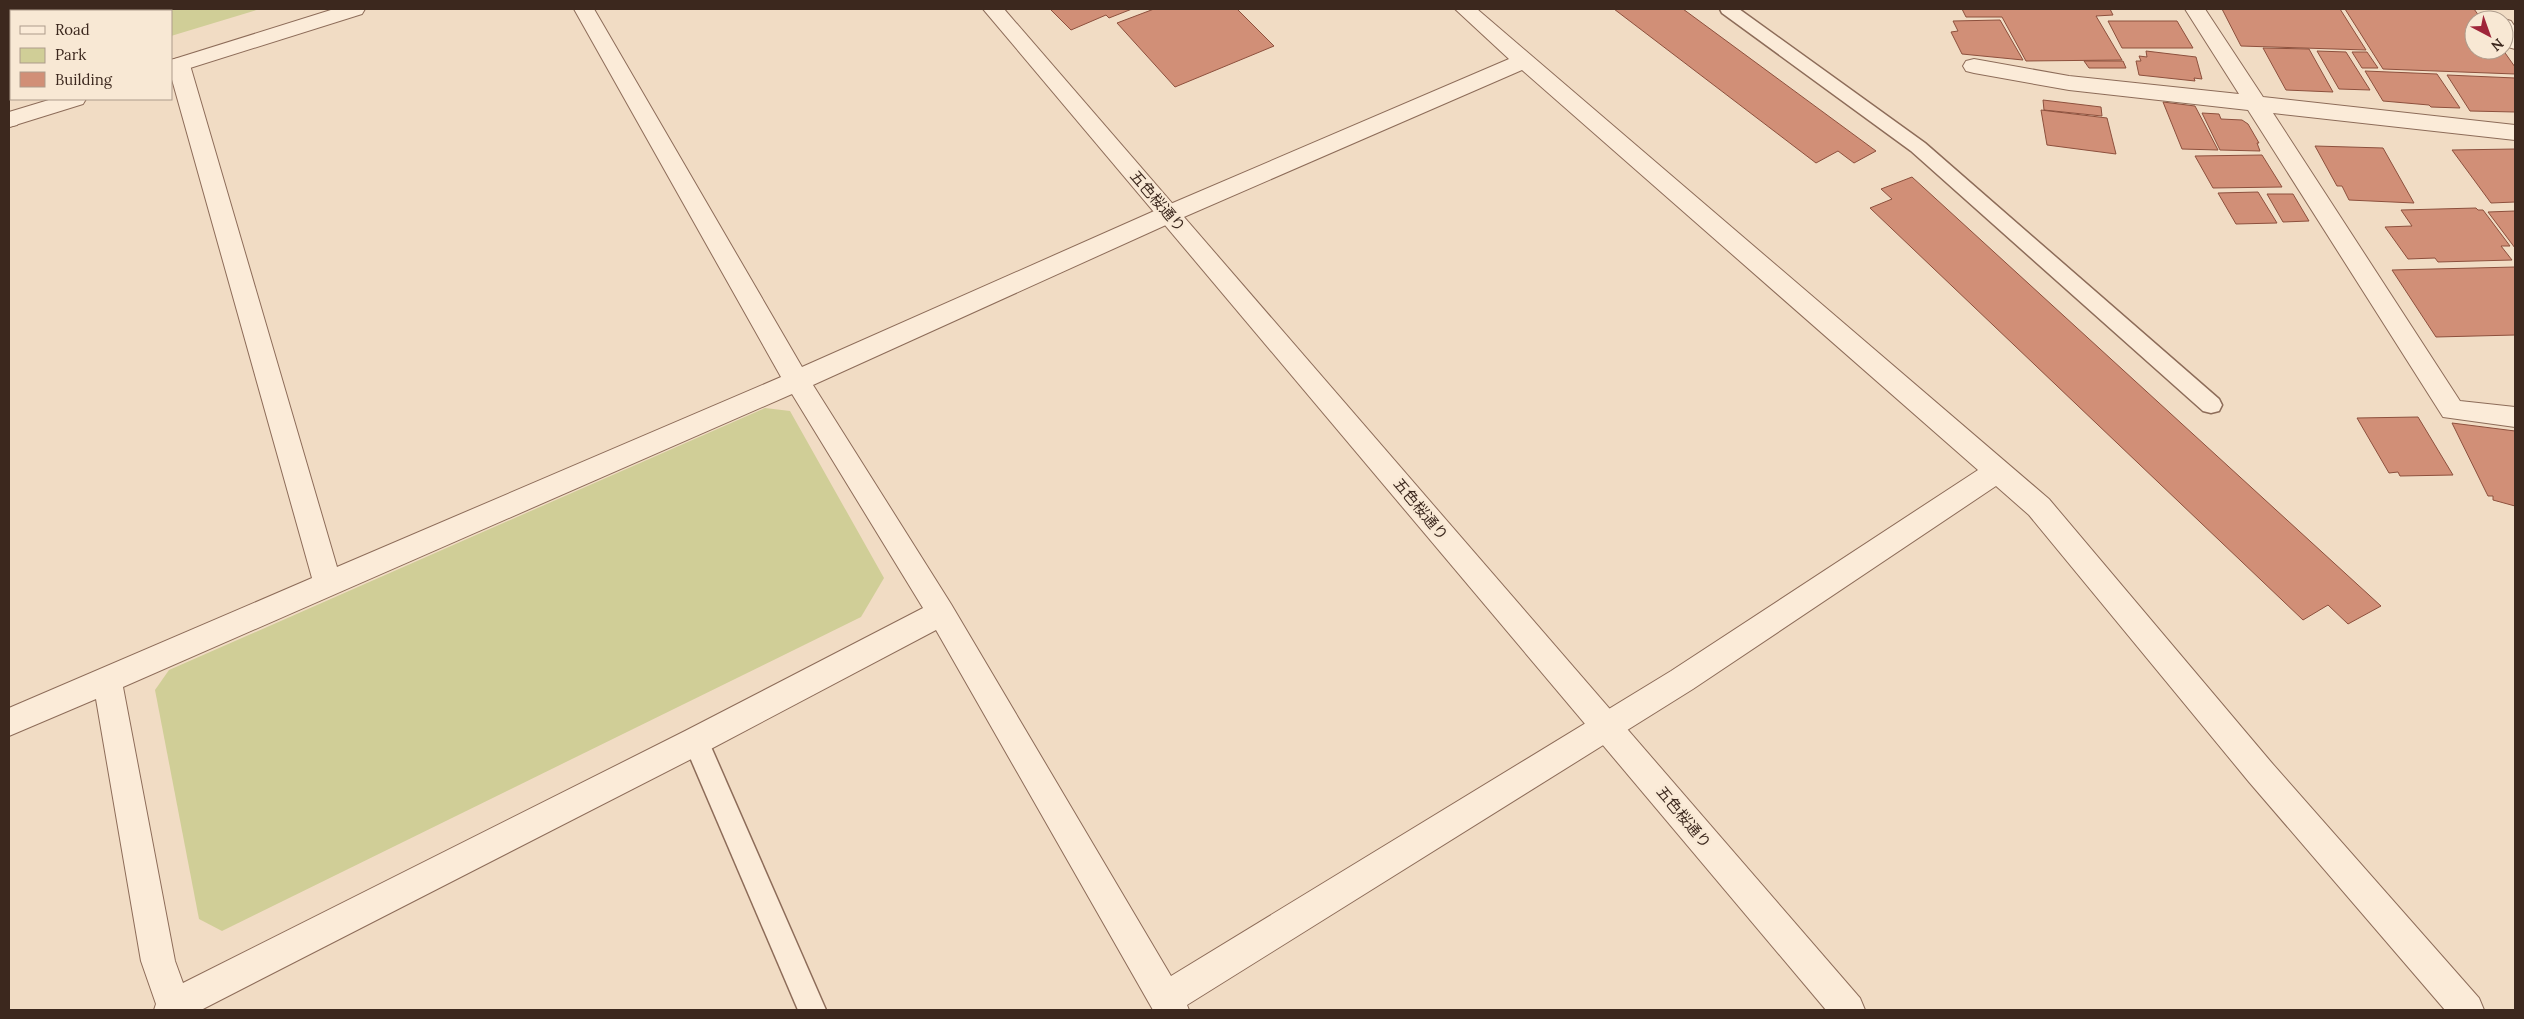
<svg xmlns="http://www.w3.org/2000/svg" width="2524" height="1019" viewBox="0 0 2524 1019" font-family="Lora,'Noto Sans JP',serif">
<rect width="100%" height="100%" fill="#f1dcc4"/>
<!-- green -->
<g fill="#d0ce97">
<path d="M28,9H260L171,36V11H29Z"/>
<path d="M765,408L790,411L884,578L861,617L222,931L199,919L155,690L169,670Z"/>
</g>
<!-- building -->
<g fill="#d18f77" stroke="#8d503d">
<path d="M1050,9H1132L1109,18L1106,15L1071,30Z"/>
<path d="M1154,9H1237L1274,46L1175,87L1117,23Z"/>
<path d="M1614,9H1683L1876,151L1854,163L1838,151L1816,163Z"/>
<path d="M1962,9H2110L2113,15L2096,16L2122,60L2026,61L2002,17H1966Z"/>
<path d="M2222,9H2340L2366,50L2241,46Z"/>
<path d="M2345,9H2474L2482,20H2474V50H2503L2515,67V74L2383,69Z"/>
<path d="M2000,20L2023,60L1962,54L1951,32L1958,31L1953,21Z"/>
<path d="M2108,21H2177L2193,48H2122Z"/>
<path d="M2263,48L2309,49L2333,92L2286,90Z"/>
<path d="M2146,51L2196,57L2202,79L2194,78L2195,81L2139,75L2136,61H2141L2139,56L2147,57Z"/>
<path d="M2317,51L2346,52L2370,90L2339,89Z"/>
<path d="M2352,52H2367L2378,68H2362Z"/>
<path d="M2084,61H2123L2126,68H2089Z"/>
<path d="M2365,71L2437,74L2460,108L2431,107L2429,105L2383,101Z"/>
<path d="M2447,75L2515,78V112L2470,111Z"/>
<path d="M2043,100L2101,107L2102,116L2044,110Z"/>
<path d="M2163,102L2195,106L2218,150L2182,149Z"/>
<path d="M2041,110L2107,118L2116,154L2047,145Z"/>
<path d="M2202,113L2219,114L2221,119L2242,120L2248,124L2259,143H2257L2260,151L2220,150Z"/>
<path d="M2315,146L2383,148L2414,203L2349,200L2342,186H2337Z"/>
<path d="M2515,149V202L2491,203L2452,150Z"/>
<path d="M2262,155L2282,187L2213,188L2195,156Z"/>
<path d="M1912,177L2381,606L2348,624L2328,605L2303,620L1870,208L1892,199L1881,189Z"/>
<path d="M2258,192L2277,223L2236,224L2218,193Z"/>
<path d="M2267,194H2293L2309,221L2283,222Z"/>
<path d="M2476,208L2478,210H2483L2510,246H2501L2512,260L2438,262L2435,258L2408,259L2385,227L2412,226L2401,210Z"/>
<path d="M2515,211V248L2488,212Z"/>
<path d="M2515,267V335L2436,337L2392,270Z"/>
<path d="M2418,417L2453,475L2400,476L2398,472L2389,473L2357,418Z"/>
<path d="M2452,423L2515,431V506L2493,500V496H2488Z"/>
</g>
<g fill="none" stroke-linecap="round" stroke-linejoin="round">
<!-- service casing -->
<g stroke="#8d6c59" stroke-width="3">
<g id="service">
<path d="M1720,9H1739L1925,143L2219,399L2222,405L2219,411L2211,413L2203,411L1911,151L1722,13Z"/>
<path d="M696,729L705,733L826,1010H798L683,741L687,733Z"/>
</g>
</g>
<!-- minor casing -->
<g stroke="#8d6c59" stroke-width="2">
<g id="minor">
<path d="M574,9H594L802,367L1161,208L1509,59L1455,9H1477L2049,499L2271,762L2479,998L2484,1010H2445L2249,782L2029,515L1996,486L1693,689L1187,1005L1189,1010H1153L936,630L707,751L201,1010H154L156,1004L141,961L96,699L9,736V708L312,578L171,76V60L179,58L187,60L190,65L337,567L781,377ZM1522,70L1978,470L1671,671L1171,976L951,604L813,385L1177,220ZM792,394L923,608L685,731L183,983L175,961L123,687Z"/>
<path d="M2185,9H2205L2263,97L2515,125V140L2273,113L2460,401L2515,407V427L2443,417L2248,110L2069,90L1974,73L1966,71L1963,66L1966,61L1974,59L2069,76L2239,94Z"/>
<path d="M2504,19L2511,21L2515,27V49L2508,47L2504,42V20H2502Z"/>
<path d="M9,112L17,114L20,120L17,125L9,127Z"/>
</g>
</g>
<!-- tertiary casing -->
<g stroke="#8d6c59" stroke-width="2">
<g id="tertiary">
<path d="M334,9H365L362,14L171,74V60Z"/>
<path d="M983,9H1004L1860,998L1865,1010H1826Z"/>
<path d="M52,99H86L83,104L9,127V112Z"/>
</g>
</g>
<!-- service -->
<use href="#service" fill="#fbebd8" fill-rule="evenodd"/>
<!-- minor -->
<use href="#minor" fill="#fbebd8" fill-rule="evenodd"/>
<!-- tertiary -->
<use href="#tertiary" fill="#fbebd8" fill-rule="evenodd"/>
</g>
<g text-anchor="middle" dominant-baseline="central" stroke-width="4.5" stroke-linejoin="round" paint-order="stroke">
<!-- street labels -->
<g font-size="15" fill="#3c281e" stroke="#f8e8d4">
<text transform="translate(1158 201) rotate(49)">五色桜通り</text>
<text transform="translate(1421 509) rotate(50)">五色桜通り</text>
<text transform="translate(1684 817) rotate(50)">五色桜通り</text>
</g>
</g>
<!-- border -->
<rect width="2524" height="1019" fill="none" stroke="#3c281e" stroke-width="20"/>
<!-- legend -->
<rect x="10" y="10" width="162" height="90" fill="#f8e8d4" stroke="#ad9b8b"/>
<rect x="20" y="26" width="25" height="8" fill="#fbebd8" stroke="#ad9b8b"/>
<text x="55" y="35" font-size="15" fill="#3c281e">Road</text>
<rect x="20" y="48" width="25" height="15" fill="#d0ce97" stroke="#ad9b8b"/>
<text x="55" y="60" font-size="15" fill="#3c281e">Park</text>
<rect x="20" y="72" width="25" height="15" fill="#d18f77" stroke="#ad9b8b"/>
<text x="55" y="85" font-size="15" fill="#3c281e">Building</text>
<!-- north arrow -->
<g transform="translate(2489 35) rotate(139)"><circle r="24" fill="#f8e8d4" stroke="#ad9b8b"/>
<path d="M0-4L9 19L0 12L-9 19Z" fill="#9f2539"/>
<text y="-8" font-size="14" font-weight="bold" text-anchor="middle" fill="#3c281e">N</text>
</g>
</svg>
